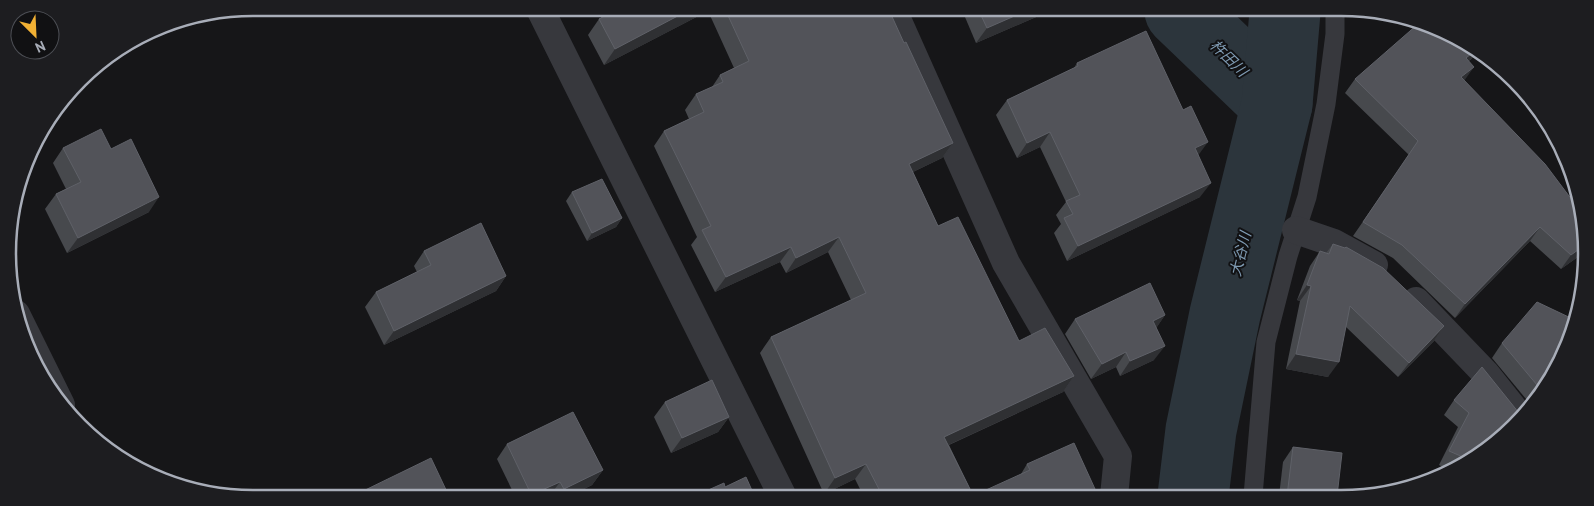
<svg xmlns="http://www.w3.org/2000/svg" width="1594" height="506" viewBox="0 0 1594 506" font-family="'PT Sans','Noto Sans JP',sans-serif">
<rect width="100%" height="100%" fill="#161618"/>
<g fill="none" stroke-linecap="round" stroke-linejoin="round">
<!-- river -->
<g stroke="#2c353c" stroke-width="71">
<path d="M1180,11L1277,104"/>
<path d="M1193,496L1201,430L1225,314L1277,104L1285,12"/>
</g>
<!-- service -->
<path stroke="#37383d" stroke-width="19" d="M1253,496L1266,342L1288,256L1307,197L1326,104L1335,34V12"/>
<!-- minor -->
<g stroke="#37383d" stroke-width="28">
<path d="M540,9L782,495"/>
<path d="M893,10L1006,263L1118,456L1114,496"/>
<path d="M1296,230L1334,243L1374,265"/>
<path d="M1416,301L1486,374L1521,418"/>
<path d="M16,314L61,405"/>
</g>
</g>
<!-- wall -->
<g fill="#47494d">
<path d="M618,9L889,10L904,43L953,143L942,158L913,172L938,226L1019,341L1074,376L1063,392L949,445L973,495H863L855,479L824,494L760,353L771,337L851,300L828,252L786,273L780,262L715,292L691,245L697,237L654,146L664,131L689,119L685,110L696,94L712,87L720,75L734,68L708,11L604,65L588,35L599,19Z"/>
<path d="M962,10L1050,11L976,43Z"/>
<path d="M1478,53L1469,61L1464,80L1575,204L1582,205V254L1561,269L1530,241L1455,318L1393,258L1353,236L1409,155L1345,93L1355,79Z"/>
<path d="M1077,63L1198,155L1200,197L1067,261L1054,233L1061,224L1056,215L1066,202L1040,147L1017,158L996,115L1007,100L1074,68Z"/>
<path d="M63,148L111,149L149,212L67,253L45,209L56,194L66,189L53,163Z"/>
<path d="M572,192L622,218L616,227L587,241L566,201Z"/>
<path d="M1333,244L1444,326L1434,341L1398,377L1346,327L1328,377L1286,369L1300,301L1297,300L1310,266L1320,251L1326,253Z"/>
<path d="M424,251L506,276L496,291L384,345L365,307L376,292L417,272L414,266Z"/>
<path d="M1165,315L1156,328L1154,360L1120,376L1116,367L1091,379L1065,334L1075,319Z"/>
<path d="M1502,343L1554,376L1531,405L1492,358Z"/>
<path d="M1454,400L1519,413L1514,427L1452,472L1439,465L1458,427L1444,415Z"/>
<path d="M665,402L729,417L718,432L671,453L654,417Z"/>
<path d="M507,444L603,470L592,485L572,495L514,494L497,459Z"/>
<path d="M1293,447L1337,496H1279L1283,462Z"/>
<path d="M1027,464L1090,496L1021,474Z"/>
</g>
<!-- shaded-wall -->
<g fill="#2f3033">
<path d="M691,9H708V11L604,65L615,49Z"/>
<path d="M1026,11H1050L976,43L987,28Z"/>
<path d="M1477,49L1479,51L1478,53L1456,72L1466,58Z"/>
<path d="M1474,67L1464,81L1461,77Z"/>
<path d="M1050,132L1040,147L1017,158L1027,143Z"/>
<path d="M1208,142L1197,157L1195,148Z"/>
<path d="M953,143L942,158L898,179L909,164Z"/>
<path d="M1211,183L1200,197L1067,261L1078,246Z"/>
<path d="M159,197L149,212L67,253L78,238Z"/>
<path d="M622,218L616,227L587,241L592,233Z"/>
<path d="M1540,227L1530,241L1455,318L1465,304Z"/>
<path d="M839,237L828,252L786,273L796,258Z"/>
<path d="M791,247L780,262L715,292L726,277Z"/>
<path d="M1582,247V254L1561,269L1571,255Z"/>
<path d="M506,276L496,291L384,345L394,331Z"/>
<path d="M1307,285L1311,286L1300,301L1297,300Z"/>
<path d="M1165,315L1155,330L1153,321Z"/>
<path d="M1444,326L1434,341L1398,377L1409,363Z"/>
<path d="M1165,346L1154,360L1120,376L1130,361Z"/>
<path d="M1126,352L1116,367L1091,379L1102,364Z"/>
<path d="M1296,354L1339,362L1328,377L1286,369Z"/>
<path d="M1074,376L1063,392L933,452L944,437Z"/>
<path d="M729,417L718,432L671,453L682,438Z"/>
<path d="M866,464L855,479L824,494L835,478Z"/>
<path d="M603,470L592,485L572,495H560L564,489Z"/>
<path d="M560,482L551,494H533Z"/>
<path d="M1095,489L1090,496H1081V495Z"/>
</g>
<!-- building -->
<g fill="#525359" stroke="#5f6168">
<path d="M618,9H691L615,49L599,19Z"/>
<path d="M725,9L889,10L904,43L906,42L953,143L909,164L938,226L958,217L1019,341L1045,328L1074,376L944,437L973,495H882L866,464L835,478L771,337L866,293L839,237L796,258L791,247L726,277L702,230L711,226L664,131L704,112L696,94L723,82L720,75L749,61Z"/>
<path d="M979,11H1026L987,28Z"/>
<path d="M1418,24L1477,49L1466,58L1474,67L1461,77L1545,164L1575,204L1580,200L1582,205V247L1571,255L1540,227L1465,304L1402,245L1363,222L1418,141L1355,79Z"/>
<path d="M1146,31L1183,110L1191,106L1208,142L1195,148L1211,183L1078,246L1064,218L1073,214L1066,201L1080,195L1050,132L1027,143L1007,100L1078,66L1077,63Z"/>
<path d="M101,129L111,149L131,139L159,197L78,238L56,194L81,182L63,148Z"/>
<path d="M602,179L622,218L592,233L572,192Z"/>
<path d="M481,223L506,276L394,331L376,292L431,265L424,251Z"/>
<path d="M1333,244L1345,248L1346,247L1383,268L1444,326L1409,363L1350,306L1339,362L1296,354L1311,286L1307,285L1320,251L1329,254Z"/>
<path d="M1150,283L1165,315L1153,321L1165,346L1130,361L1126,352L1102,364L1075,319Z"/>
<path d="M1537,302L1575,320L1554,376L1542,391L1502,343Z"/>
<path d="M1482,367L1519,413L1523,416L1514,427L1457,468L1463,457L1449,451L1469,413L1454,400Z"/>
<path d="M712,380L729,417L682,438L665,402Z"/>
<path d="M573,412L603,470L564,489L560,482L533,494H531L507,444Z"/>
<path d="M1074,443L1095,489L1081,495L1082,496L975,495L1030,470L1027,464Z"/>
<path d="M1293,447L1342,453L1337,496H1287Z"/>
<path d="M431,458L448,494H357Z"/>
<path d="M746,477L754,495H697L724,483L725,487Z"/>
</g>
<g text-anchor="middle" dominant-baseline="central" stroke-width="4" stroke-linejoin="round" paint-order="stroke">
<!-- water labels -->
<g font-size="15" font-style="italic" fill="#7f9bb3" stroke="#111113">
<text transform="translate(1229 58) rotate(44)">杵田川</text>
<text transform="translate(1240 254) rotate(-76)">大谷川</text>
</g>
</g>
<!-- crop -->
<path d="M0 0H1594V506H0ZM253 16H1341A237 237 0 0 1 1578 253V253A237 237 0 0 1 1341 490H253A237 237 0 0 1 16 253V253A237 237 0 0 1 253 16Z" fill="#1d1d20" fill-rule="evenodd"/>
<path fill="none" stroke="#a8adb8" stroke-width="2.5" d="M253 16H1341A237 237 0 0 1 1578 253V253A237 237 0 0 1 1341 490H253A237 237 0 0 1 16 253V253A237 237 0 0 1 253 16Z"/>
<!-- north arrow -->
<g transform="translate(35 35) rotate(156)"><circle r="24" fill="#111113" stroke="#4d4f55"/>
<path d="M0-4L9 19L0 12L-9 19Z" fill="#f2b134"/>
<text y="-8" font-size="14" font-weight="bold" text-anchor="middle" fill="#a8adb8">N</text>
</g>
</svg>
